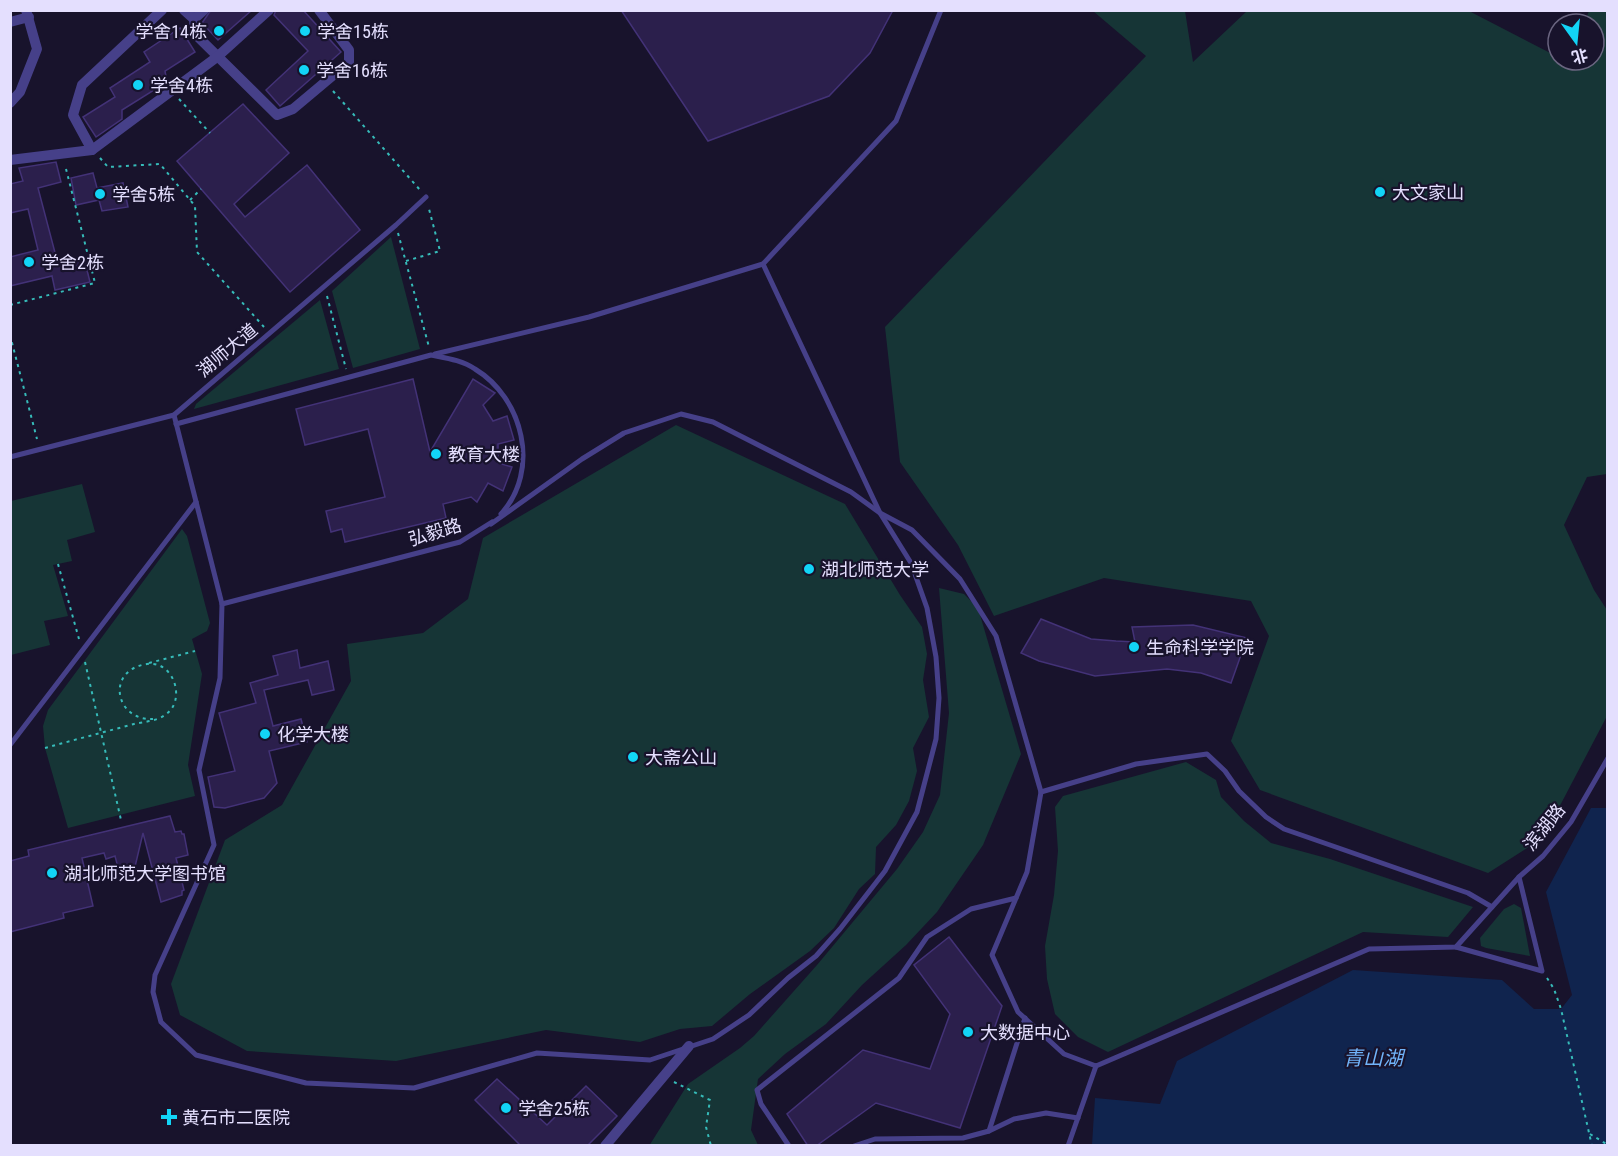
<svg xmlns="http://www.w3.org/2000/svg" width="1618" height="1156" viewBox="0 0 1618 1156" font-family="'Roboto Condensed','Noto Sans SC',sans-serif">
<rect width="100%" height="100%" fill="#18132c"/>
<!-- green -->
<g fill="#163536">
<path d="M1093,11H1185L1193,62L1247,11H1469L1558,57V60L1570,64L1571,60H1594V24H1584L1589,11H1607V474L1587,477L1564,525L1594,590L1607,610V716L1543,838L1488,873L1260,790L1231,741L1269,636L1251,601L1104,578L994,616L958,545L900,462L885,327L1146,56Z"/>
<path d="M391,237L420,349L353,368L332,291Z"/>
<path d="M320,300L339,369L194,409L196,404Z"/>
<path d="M676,425L845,504L900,595L922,627L927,654L923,680L929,717L913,748L917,771L909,801L896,825L876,847L875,874L859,889L834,928L810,951L750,994L712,1026L680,1029L640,1042L546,1030L396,1061L247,1051L180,1015L171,984L225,840L282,805L351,681L347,644L423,633L468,599L483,538Z"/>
<path d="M82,484L95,532L67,540L72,561L53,565L68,616L44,621L50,645L11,655V501Z"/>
<path d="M182,529L187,536L210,623L207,631L192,639L202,674L188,765L195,796L68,828L45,748L43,726L48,710Z"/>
<path d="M939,588L964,594L978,608L1021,754L983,845L937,912L906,945L862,985L826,1024L785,1054L758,1079L751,1130L758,1145L649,1146L688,1084L740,1048L754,1036L817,965L897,869L923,832L940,795L949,713Z"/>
<path d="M1186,762L1216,780L1221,797L1244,821L1271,843L1330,859L1473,907L1448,937L1363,932L1108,1052L1078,1037L1055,1014L1047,979L1045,946L1054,895L1058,851L1055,807L1063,796Z"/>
<path d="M1514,904L1521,908L1530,956L1486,948L1481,946L1480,938L1504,909Z"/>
</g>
<!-- water -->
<path fill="#10244e" d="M1591,808H1608L1607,1145H1092L1095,1098L1160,1104L1177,1061L1353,970L1502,980L1534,1009H1561L1572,995L1546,892Z"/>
<!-- building -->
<g fill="#2b1f4c" stroke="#433277" stroke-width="1.5">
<path d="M211,10H252L218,40L202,23Z"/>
<path d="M276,10H303L341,52L280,106L266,90L308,51L274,15Z"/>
<path d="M621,10H893L870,53L829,96L708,141Z"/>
<path d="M180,28L195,52L165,71L167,82L122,110V119L96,137L83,117L115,97L110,88L150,62L144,52Z"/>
<path d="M243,104L289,153L234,204L245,217L307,165L360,230L290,292L177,161Z"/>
<path d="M56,162L61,182L38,188L58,264L84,258L90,282L55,290L52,276L10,286V257L38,250L28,209L10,213V184L23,181L19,168Z"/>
<path d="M93,173L97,188L123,183L128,207L102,211L99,200L76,205L71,178Z"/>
<path d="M413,379L430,452L473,379L495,393L483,405L493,421L507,416L514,440L498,444V463L512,467L503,491L488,483L477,502L471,497L443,504L446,518L345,542L342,529L331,532L326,511L385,497L368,429L305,445L296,409Z"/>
<path d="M1041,619L1091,639L1116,641L1135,642L1132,627L1193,625L1247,638L1231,683L1201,673L1167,669L1095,676L1039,661L1021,653Z"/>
<path d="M297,650L300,668L328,661L334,690L312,695L308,680L264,690L273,726L301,719L307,742L269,751L277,783L264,798L225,808L214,807L208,777L235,771L219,713L256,703L250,683L278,675L273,656Z"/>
<path d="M170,816L175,832L181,831L182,834H184L188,855L176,858L184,890L182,891V895L161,902L143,833L133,875L130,878H123L120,875L115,856L106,859L104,853L82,858L93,906L63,913L64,918L10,932V861L29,856L28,850Z"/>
<path d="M949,937L1002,1006L960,1128L876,1103L816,1146H808L787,1114L863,1050L930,1069L950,1014L914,965Z"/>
<path d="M497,1079L547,1125L586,1086L617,1116L587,1146H521L475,1100Z"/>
</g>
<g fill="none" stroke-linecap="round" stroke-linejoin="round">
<!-- path -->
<g stroke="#36bbb9" stroke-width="2" stroke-dasharray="3 4.5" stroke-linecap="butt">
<path d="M333,91L420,190"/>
<path d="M179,99L210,133"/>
<path d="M100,158L108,167L160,164L195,206L197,252L264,327"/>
<path d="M190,200L201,189"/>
<path d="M398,233L429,347"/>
<path d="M406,261L440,251L429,209"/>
<path d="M327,296L346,369"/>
<path d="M10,305L95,283L65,165"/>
<path d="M10,335L37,439"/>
<path d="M58,564L79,639"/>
<path d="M85,662L121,820"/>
<path d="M149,663L195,651"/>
<path d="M45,748C74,740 104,732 134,724C143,722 157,721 165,715C187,701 174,660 147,664C105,670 115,721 153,719"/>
<path d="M1547,978L1554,989L1561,1009L1592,1146"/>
<path d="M674,1082L710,1100L706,1127L711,1146"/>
<path d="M1590,1134L1608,1145"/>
</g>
<!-- service -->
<g stroke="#464089" stroke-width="5">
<path d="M435,354L589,317L763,264L896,121L941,10"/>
<path d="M174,415L222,604L220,678L199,770L214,845L155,975L153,992L161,1022L196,1055L306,1083L414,1088L537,1053L650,1060L713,1039L749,1015L788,978L816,956L840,929L885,871L917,812L936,739L939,698L936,657L927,608L911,563L880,513L763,264"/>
<path d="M176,424L431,355C446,358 462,360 475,369C523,398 541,470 501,514"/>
<path d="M10,457L174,415L396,225L426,197"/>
<path d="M491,524L582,459L624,433L681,414L713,422L851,492L880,513L912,530L960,579L996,636L1041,792L1027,872L992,955L1018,1012L1064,1054L1096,1066L1369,949L1456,947L1519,877L1543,856L1571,822L1608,758"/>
<path d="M222,604L460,542L492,522"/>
<path d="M10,745L196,502"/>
<path d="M1041,792L1136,764L1207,754L1225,771L1239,791L1266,817L1284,829L1468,893L1492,907"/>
<path d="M1456,947L1542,971L1519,877"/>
<path d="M989,1131L1025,1018"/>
<path d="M789,1146L761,1104L757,1090L899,978L927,937L971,909L1016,898"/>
<path d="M854,1146L875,1139L963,1138L989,1131L1014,1119L1046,1113L1078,1118"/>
<path d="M1068,1146L1096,1066"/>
</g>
<!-- minor -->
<g stroke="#464089" stroke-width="10">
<path d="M184,10L194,19L195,34L277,115L293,109L349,62V50L319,10"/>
<path d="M194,19L204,10"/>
<path d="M10,22L29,17"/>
<path d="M10,103L20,92L37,49L26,10"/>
<path d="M92,150L73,115L82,85L162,10"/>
<path d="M10,160L92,150L217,57L269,10"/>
<path d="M605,1146L689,1046"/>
</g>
</g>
<!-- markers -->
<g fill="#12d4f6" stroke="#18132c" stroke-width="2">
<circle cx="219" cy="31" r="6"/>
<circle cx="305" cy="31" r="6"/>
<circle cx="304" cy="70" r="6"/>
<circle cx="138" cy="85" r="6"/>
<circle cx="1380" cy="192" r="6"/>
<circle cx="100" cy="194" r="6"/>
<circle cx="29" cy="262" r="6"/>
<circle cx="436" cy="454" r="6"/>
<circle cx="809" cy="569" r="6"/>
<circle cx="1134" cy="647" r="6"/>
<circle cx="265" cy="734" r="6"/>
<circle cx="633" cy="757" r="6"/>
<circle cx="52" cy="873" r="6"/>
<circle cx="968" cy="1032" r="6"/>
<circle cx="506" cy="1108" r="6"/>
<path d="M166 1108h6v6h6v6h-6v6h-6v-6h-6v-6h6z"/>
</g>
<g text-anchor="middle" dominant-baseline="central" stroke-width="4.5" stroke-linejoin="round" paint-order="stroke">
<!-- poi labels -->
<g font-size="18" fill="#e4dffe" stroke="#18132c" text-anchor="start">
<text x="207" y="31" text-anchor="end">学舍14栋</text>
<text x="317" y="31">学舍15栋</text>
<text x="316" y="70">学舍16栋</text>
<text x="150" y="85">学舍4栋</text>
<text x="1392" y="192">大文家山</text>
<text x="112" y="194">学舍5栋</text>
<text x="41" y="262">学舍2栋</text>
<text x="448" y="454">教育大楼</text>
<text x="821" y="569">湖北师范大学</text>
<text x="1146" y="647">生命科学学院</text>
<text x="277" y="734">化学大楼</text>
<text x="645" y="757">大斋公山</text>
<text x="64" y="873">湖北师范大学图书馆</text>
<text x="980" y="1032">大数据中心</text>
<text x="518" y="1108">学舍25栋</text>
<text x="182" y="1117">黄石市二医院</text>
</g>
<!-- street labels -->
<g font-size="18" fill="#e4dffe" stroke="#18132c">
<text transform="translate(227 350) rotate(-40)">湖师大道</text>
<text transform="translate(435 532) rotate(-17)">弘毅路</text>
<text transform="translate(1544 827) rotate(-51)">滨湖路</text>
</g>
<!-- water labels -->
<g font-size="20" font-style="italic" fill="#71b4fa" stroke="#18132c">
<text x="1373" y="1058">青山湖</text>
</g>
</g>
<!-- border -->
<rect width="1618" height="1156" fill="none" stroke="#e4dffe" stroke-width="24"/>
<!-- north arrow -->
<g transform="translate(1576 42) rotate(165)"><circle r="28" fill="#18132c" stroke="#6a6580" stroke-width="1.5"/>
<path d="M0-4.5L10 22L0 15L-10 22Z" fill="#12d4f6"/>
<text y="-9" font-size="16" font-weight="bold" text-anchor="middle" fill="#e4dffe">北</text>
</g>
</svg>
